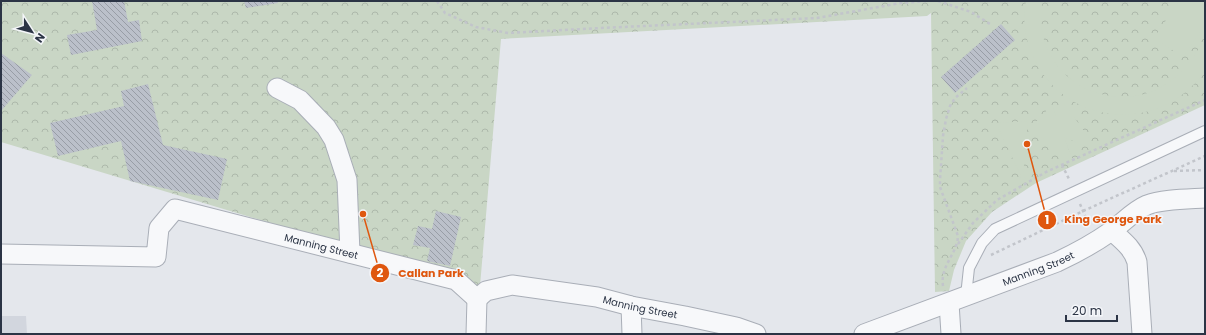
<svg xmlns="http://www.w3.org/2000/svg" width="1206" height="335" viewBox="0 0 1206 335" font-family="Poppins,sans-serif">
<defs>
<pattern id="forest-crowns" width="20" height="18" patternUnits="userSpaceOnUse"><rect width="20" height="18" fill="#c9d6c5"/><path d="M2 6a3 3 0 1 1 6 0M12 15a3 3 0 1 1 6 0" fill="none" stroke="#adb8ab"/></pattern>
<pattern id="building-back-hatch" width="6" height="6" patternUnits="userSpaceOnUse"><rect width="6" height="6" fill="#bbc0ca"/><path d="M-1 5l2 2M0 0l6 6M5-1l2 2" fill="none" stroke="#989da6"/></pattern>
</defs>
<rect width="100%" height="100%" fill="#e4e7ec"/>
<!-- built -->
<path fill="#d2d6de" d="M1,316H26L27,334H1Z"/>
<!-- forest -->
<path fill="url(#forest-crowns)" d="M1,1H1205V105L1036,183L992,212L966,241L954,270L949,291L935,292L931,13L927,16L501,39L480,286L1,142Z"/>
<!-- garden -->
<g fill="#c9d6c5">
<path d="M1026,1H1042C1041,15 1040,29 1045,43C1063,94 1125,112 1168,83C1185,72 1195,54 1205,39C1205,48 1206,60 1205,69C1204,76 1193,85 1188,90C1134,137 1051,114 1029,46C1024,32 1023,16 1026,1Z"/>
<path d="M1179,1H1205V24L1183,57L1154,38Z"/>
<path d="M1065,104L1096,148H1099L1100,151L1097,153L1094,150L1064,137L1072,158L1075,159L1076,161L1073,164L1070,163V160L1030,128L1052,105L1056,116Z"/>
<path d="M1028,121L1023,176L1026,179V181L1023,184L1019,182V179L1021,176L996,123Z"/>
</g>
<!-- building -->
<g fill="url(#building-back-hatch)">
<path d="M92,1H124L128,22L139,20L142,41L71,55L67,35L97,30Z"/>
<path d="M244,1H277L278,3L246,8Z"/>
<path d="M1001,24L1015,40L955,93L941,77Z"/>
<path d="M1,53L32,75L1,111Z"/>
<path d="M148,84L163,145L227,159L218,200L130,181L121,141L58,156L50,123L124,106L121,91Z"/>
<path d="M436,211L461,217L450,266L427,261L430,248L413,245L418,226L432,229Z"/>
</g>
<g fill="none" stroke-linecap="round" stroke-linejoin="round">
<!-- lane casing -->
<g stroke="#a9aeb7" stroke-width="12">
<path id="lane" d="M966,296L969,268L982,243L995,229L1205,131"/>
</g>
<!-- street casing -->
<g stroke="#a9aeb7" stroke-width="21">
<g id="street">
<path d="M277,88L300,100L326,127L334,140L347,180L350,253"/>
<path d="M1112,231C1122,240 1133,248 1137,262L1142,334"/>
<path id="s1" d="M1,254L156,257L159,228L175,209L456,280L477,299"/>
<path id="s2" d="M477,299L486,291L512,285L597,297L631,306L685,316L736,327L756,334"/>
<path d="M949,303L951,334"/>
<path d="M631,306L632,334"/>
<path d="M476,334L477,299"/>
<path id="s3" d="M864,334L1057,262C1076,253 1093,244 1110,232C1123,223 1133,211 1147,205C1162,199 1189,199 1205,198"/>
</g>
</g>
<!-- path -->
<g stroke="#c2c5cb" stroke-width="2.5" stroke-dasharray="3 3" stroke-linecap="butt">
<path d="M437,1L445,13L476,27L508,33L601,28L817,18L901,3L927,1"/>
<path d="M938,1L971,12L990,24"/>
<path d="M1062,165L1070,181"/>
<path d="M1174,171L1205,170"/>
<path d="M1080,204L1089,225"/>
<path d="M958,244L973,223L997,200L1046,172L1205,100"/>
<path d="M991,255L1083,211L1205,156"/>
<path d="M943,286C940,265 957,255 958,236L940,187V180L943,136L946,119L950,106L955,98L967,88"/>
</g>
<!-- lane -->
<use href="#lane" stroke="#f7f8fa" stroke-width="10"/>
<!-- street -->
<use href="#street" stroke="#f7f8fa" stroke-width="19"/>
</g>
<g text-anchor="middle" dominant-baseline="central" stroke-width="3" stroke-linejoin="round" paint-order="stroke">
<!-- street labels -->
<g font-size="10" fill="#2b3445" stroke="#f4f6f9">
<text stroke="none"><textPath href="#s1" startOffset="360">Manning Street</textPath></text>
<text stroke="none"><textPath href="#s3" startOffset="186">Manning Street</textPath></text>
<text stroke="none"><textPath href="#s2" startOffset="169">Manning Street</textPath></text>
</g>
</g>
<!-- callouts -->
<path fill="none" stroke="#df570f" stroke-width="1.5" d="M1027 144L1047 220M363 214L380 273"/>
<g fill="#df570f" stroke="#f4f6f9" stroke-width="1.5">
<circle cx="1027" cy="144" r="4"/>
<circle cx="363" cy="214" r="4"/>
<circle cx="1047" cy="220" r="10"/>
<circle cx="380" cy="273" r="10"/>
</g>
<g font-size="12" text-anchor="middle" font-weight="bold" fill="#fff">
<text x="1047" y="224">1</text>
<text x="380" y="277">2</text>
</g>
<g font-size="11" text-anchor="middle" font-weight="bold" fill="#df570f" stroke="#f4f6f9" stroke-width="3" stroke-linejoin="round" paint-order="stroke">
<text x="1113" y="223">King George Park</text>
<text x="431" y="277">Callan Park</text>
</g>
<!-- border -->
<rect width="1206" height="335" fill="none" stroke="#2b3445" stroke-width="4"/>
<!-- north arrow -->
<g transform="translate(32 32) rotate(126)" stroke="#f4f6f9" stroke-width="3" paint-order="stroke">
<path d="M0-3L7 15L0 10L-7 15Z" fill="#2b3445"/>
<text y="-6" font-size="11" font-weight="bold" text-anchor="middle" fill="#2b3445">N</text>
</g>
<!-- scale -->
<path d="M1066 315v6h51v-6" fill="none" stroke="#2b3445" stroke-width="2"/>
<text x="1072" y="315" font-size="12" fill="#2b3445" stroke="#f4f6f9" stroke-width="3" paint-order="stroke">20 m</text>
</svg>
